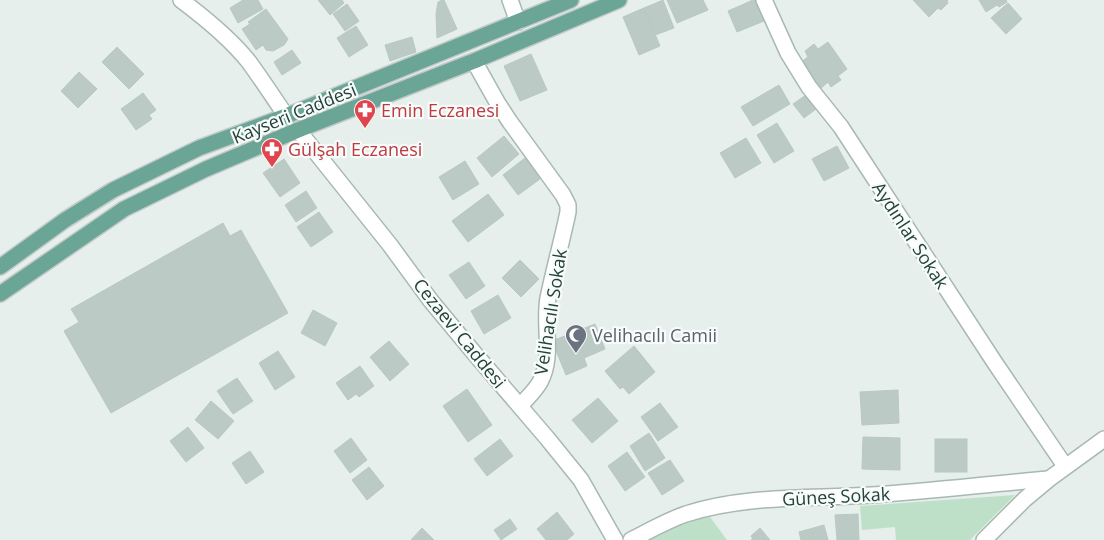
<svg xmlns="http://www.w3.org/2000/svg" width="1104" height="540" viewBox="0 0 1104 540" font-family="'Open Sans',sans-serif">
<rect width="100%" height="100%" fill="#e6efeb"/>
<!-- green -->
<g fill="#bfe0c8">
<path d="M1015,495L970,540H896L895,527L862,530L860,506Z"/>
<path d="M710,517L727,540H651C668,531 691,520 710,517Z"/>
</g>
<!-- building -->
<g fill="#bbcac4" stroke="#b8c9c2">
<path d="M243,0H258L263,9L238,23L230,8Z"/>
<path d="M318,0H342L344,3L330,15Z"/>
<path d="M442,0H444L457,29L437,38L436,14L438,2Z"/>
<path d="M663,0L674,28L655,35L644,8Z"/>
<path d="M667,0H703L708,10L677,23Z"/>
<path d="M753,0H755L764,21L737,32L728,11Z"/>
<path d="M913,0H948L947,1L948,3L941,10L938,8L929,17Z"/>
<path d="M979,0H1006L1007,2L999,7L997,5L986,12Z"/>
<path d="M1008,3L1022,19L1006,34L991,18Z"/>
<path d="M347,4L359,21L345,31L333,14Z"/>
<path d="M644,8L660,46L639,55L623,17Z"/>
<path d="M266,9L288,39L284,45L273,51L266,50L263,45L256,50L242,29L250,24L248,22Z"/>
<path d="M356,26L368,45L349,57L337,38Z"/>
<path d="M412,37L416,52L390,61L385,45Z"/>
<path d="M828,42L847,69L838,76L841,80L831,87L828,82L820,89L801,62L808,57L805,51L814,44L818,49Z"/>
<path d="M117,47L144,74L129,89L102,62Z"/>
<path d="M292,50L301,63L282,75L274,62Z"/>
<path d="M531,54L547,90L520,101L504,66Z"/>
<path d="M79,72L97,89L78,108L61,91Z"/>
<path d="M779,85L790,104L753,126L741,107Z"/>
<path d="M143,93L156,110L149,115L152,119L136,130L121,109Z"/>
<path d="M806,95L816,109L804,118L793,104Z"/>
<path d="M777,123L794,151L774,163L757,135Z"/>
<path d="M504,136L519,154L492,177L477,158Z"/>
<path d="M746,138L761,163L735,178L720,153Z"/>
<path d="M837,146L849,168L824,181L812,159Z"/>
<path d="M525,158L540,179L518,195L503,175Z"/>
<path d="M284,159L300,183L280,197L263,173Z"/>
<path d="M465,161L479,184L453,200L439,177Z"/>
<path d="M306,191L317,208L296,222L285,205Z"/>
<path d="M488,194L504,215L468,242L452,221Z"/>
<path d="M319,212L333,232L311,247L297,227Z"/>
<path d="M223,223L230,236L241,230L288,313L111,413L64,331L79,322L71,309Z"/>
<path d="M520,260L539,279L521,297L502,278Z"/>
<path d="M469,262L485,286L466,299L449,275Z"/>
<path d="M498,295L511,318L484,334L471,311Z"/>
<path d="M313,310L337,323L325,346L301,333Z"/>
<path d="M595,324L605,349L584,358L587,366L566,375L552,341Z"/>
<path d="M389,341L409,364L390,381L370,357Z"/>
<path d="M634,346L655,372L629,394L623,387L620,389L605,371Z"/>
<path d="M278,351L295,377L275,390L259,363Z"/>
<path d="M360,366L374,386L359,397L356,394L348,400L336,383Z"/>
<path d="M237,378L253,401L233,414L217,391Z"/>
<path d="M467,389L492,425L468,442L443,406Z"/>
<path d="M898,390L899,423L862,425L860,392Z"/>
<path d="M598,398L618,421L592,443L572,420Z"/>
<path d="M211,401L234,421L218,439L195,420Z"/>
<path d="M660,403L678,427L658,441L641,417Z"/>
<path d="M188,427L204,448L186,462L170,441Z"/>
<path d="M649,433L665,458L645,471L630,446Z"/>
<path d="M863,437L900,438V470L862,469Z"/>
<path d="M351,438L367,460L350,473L334,451Z"/>
<path d="M500,439L513,456L487,476L474,459Z"/>
<rect x="935" y="439" width="32" height="33"/>
<path d="M250,451L264,472L246,484L232,463Z"/>
<path d="M627,452L645,477L625,491L608,466Z"/>
<path d="M670,460L684,481L662,495L648,473Z"/>
<path d="M369,467L384,486L367,500L352,480Z"/>
<path d="M557,512L574,534L567,540H546L537,529Z"/>
<path d="M858,514L859,540H837L835,515Z"/>
<path d="M510,519L517,529L501,540L494,530Z"/>
<path d="M824,525L828,540H801L799,532Z"/>
<path d="M422,528L434,540H411Z"/>
<path d="M760,528L770,540H751L753,539L751,536Z"/>
</g>
<g fill="none" stroke-linecap="round" stroke-linejoin="round">
<!-- minor casing -->
<g stroke="#a8b8b2" stroke-width="18">
<g id="minor">
<path d="M181,0C205,18 230,38 249,62C262,80 274,98 286,116"/>
<path d="M510,0L518,22"/>
<path d="M764,0L788,53L809,87L841,127L995,363L1065,466"/>
<path d="M474,61L497,102L510,122L563,195L568,205V212C562,241 554,269 548,298C543,326 554,356 540,382C535,391 527,398 520,406"/>
<path d="M298,130L390,245L431,301L475,354L547,438L581,480L615,540"/>
<path d="M631,540C649,531 666,521 686,514C745,495 809,499 871,495C930,491 989,484 1049,479"/>
<path d="M984,540L1025,499L1049,479L1104,439"/>
</g>
</g>
<!-- major casing -->
<g stroke="#c2cac8" stroke-width="18">
<g id="major">
<path d="M0,267L65,220L113,190L199,148L286,116L571,0"/>
<path d="M0,294L124,209L206,169L298,130L474,61L619,0"/>
</g>
</g>
<!-- minor -->
<use href="#minor" stroke="#fff" stroke-width="15"/>
<!-- major -->
<use href="#major" stroke="#6aa596" stroke-width="15"/>
</g>
<!-- icons -->
<defs>
<g id="pharmacy-pin" transform="scale(1.125)"><path d="M0 17L-7.5 6A9.5 9.5 0 1 1 7.5 6Z" fill="#e0444e" stroke="#f7fbf9"/><path d="M-2-6h4v4h4v4h-4v4h-4v-4h-4v-4h4Z" fill="#fff"/></g>
<g id="mosque-pin" transform="scale(1.125)"><path d="M0 17L-7.5 6A9.5 9.5 0 1 1 7.5 6Z" fill="#6b7280" stroke="#f7fbf9"/><path d="M3.5-4.9A6 6 0 1 0 3.5 4.9A5 5 0 1 1 3.5-4.9Z" fill="#fff"/></g>
</defs>
<g fill-rule="evenodd">
<use href="#pharmacy-pin" x="365" y="110"/>
<use href="#pharmacy-pin" x="272" y="149"/>
<use href="#mosque-pin" x="576" y="335"/>
</g>
<g text-anchor="middle" dominant-baseline="central" stroke-width="4.5" stroke-linejoin="round" paint-order="stroke">
<!-- health labels -->
<g font-size="18" fill="#be3a42" stroke="#f7fbf9" text-anchor="start">
<text x="381" y="110">Emin Eczanesi</text>
<text x="288" y="149">Gülşah Eczanesi</text>
</g>
<!-- street labels -->
<g font-size="18" fill="#24423a" stroke="#f7fbf9">
<text transform="translate(294 113) rotate(-22)">Kayseri Caddesi</text>
<text transform="translate(911 235) rotate(57)">Aydınlar Sokak</text>
<text transform="translate(550 312) rotate(-81)">Velihacılı Sokak</text>
<text transform="translate(460 333) rotate(51)">Cezaevi Caddesi</text>
<text transform="translate(836 496) rotate(-3)">Güneş Sokak</text>
</g>
<!-- worship labels -->
<g font-size="18" fill="#5b616d" stroke="#f7fbf9" text-anchor="start">
<text x="592" y="335">Velihacılı Camii</text>
</g>
</g>
</svg>
